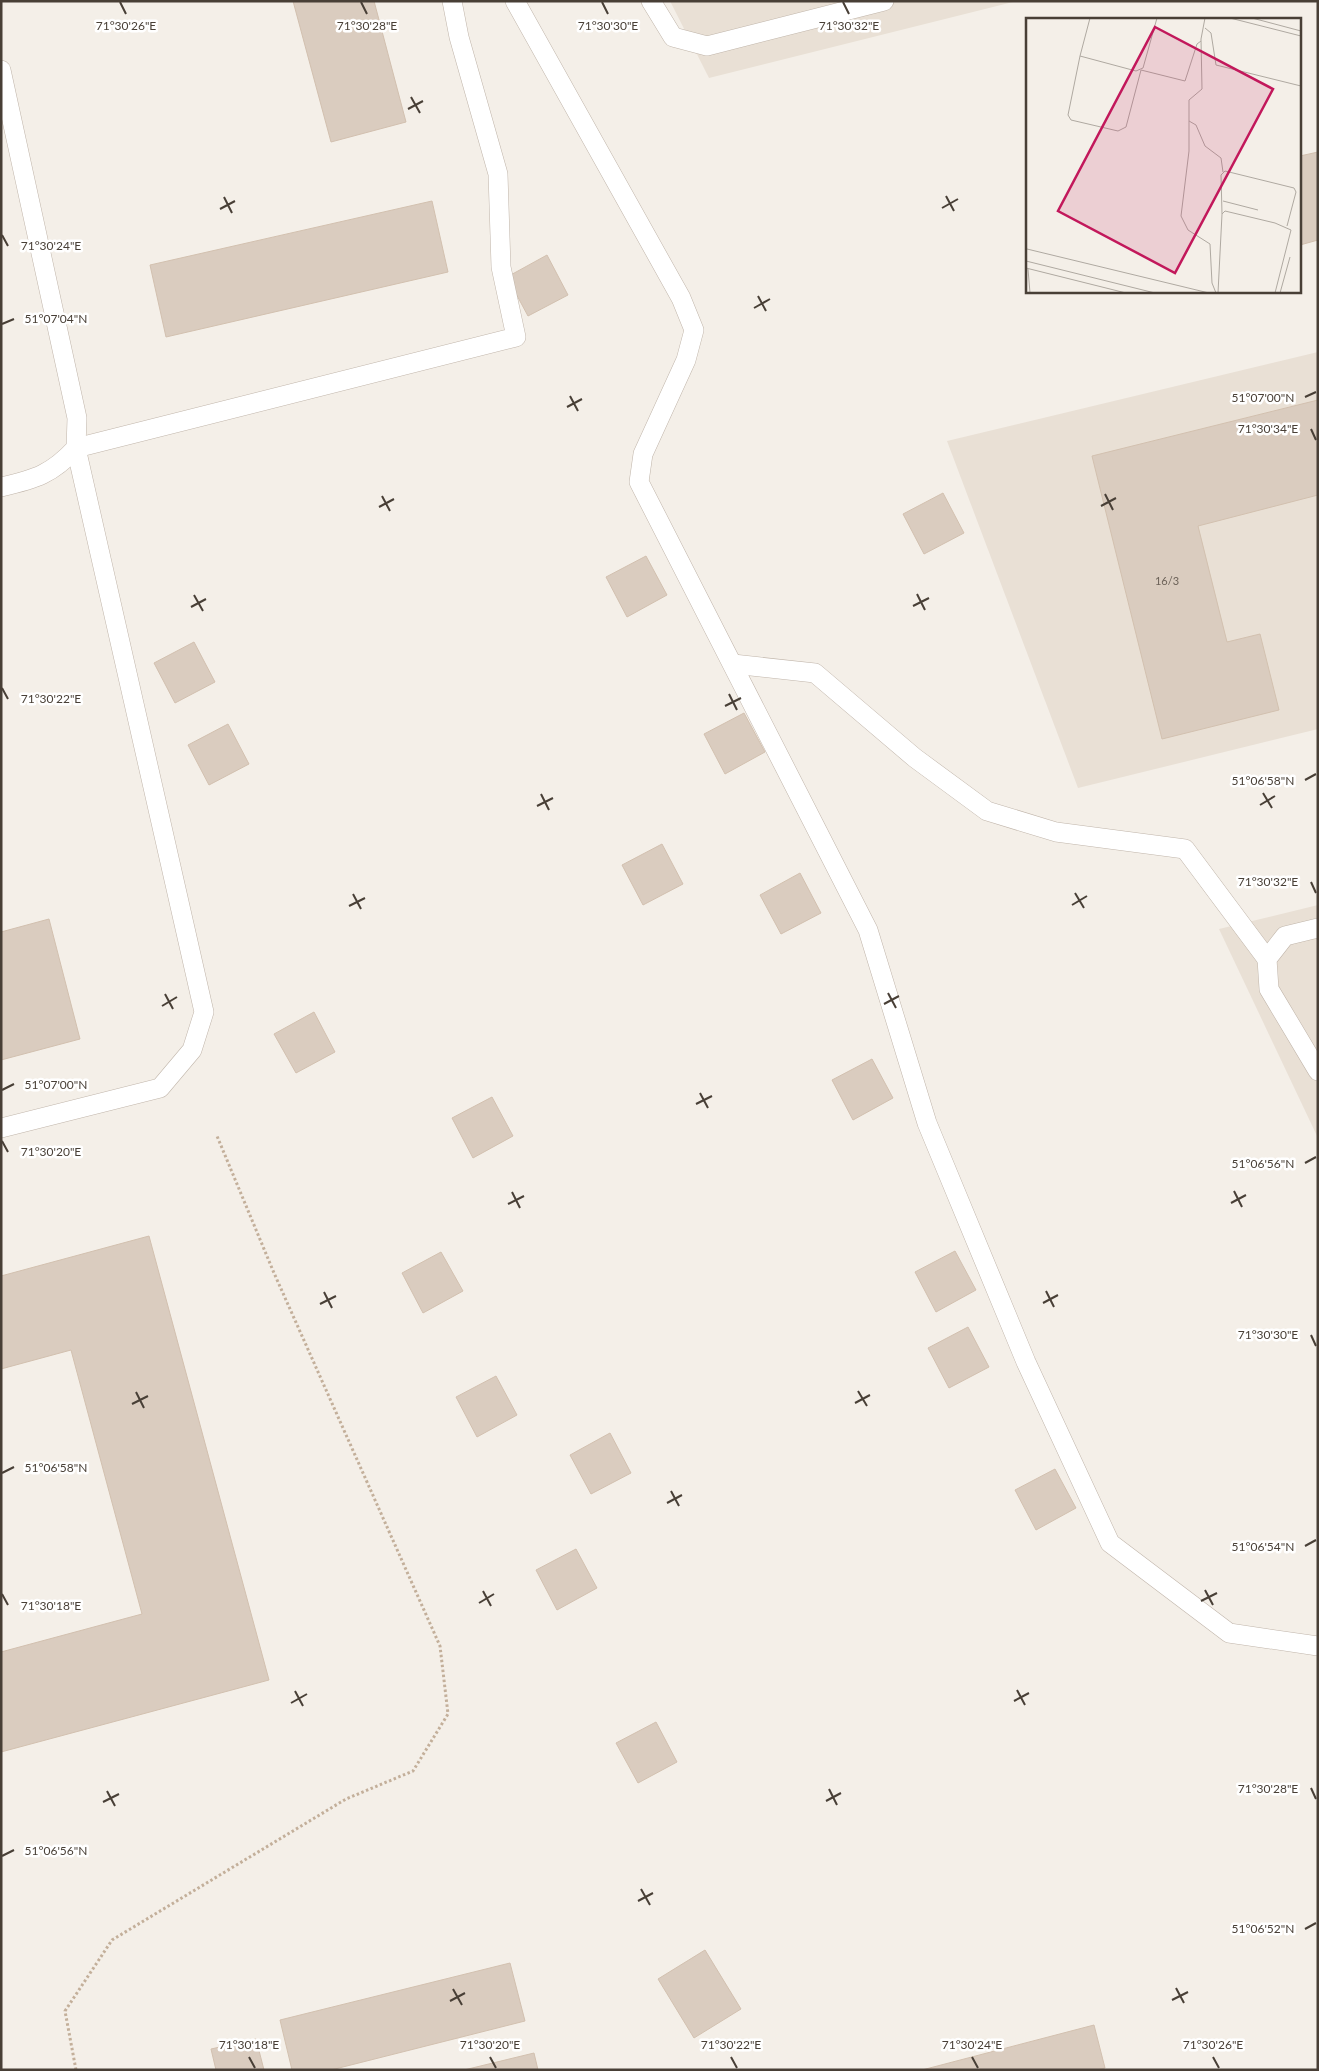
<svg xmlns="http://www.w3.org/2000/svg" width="1319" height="2071" viewBox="0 0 1319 2071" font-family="Lato,sans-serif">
<rect width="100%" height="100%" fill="#f4efe8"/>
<!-- residential -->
<g fill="#e9e0d5">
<path d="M670,1H1017L709,78Z"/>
<path d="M1318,352V729L1078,788L947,441Z"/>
<path d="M1318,905V1138L1219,929Z"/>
</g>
<!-- building -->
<g fill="#daccbf" stroke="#d2c0af">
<path d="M293,1H374L406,122L331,142Z"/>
<path d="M1318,152V240L1300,245V156Z"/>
<path d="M432,201L448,272L166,337L150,265Z"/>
<path d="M547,255L568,295L528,316L507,277Z"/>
<path d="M1318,400V495L1198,526L1227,642L1260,634L1279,710L1162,739L1092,456Z"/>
<path d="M943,493L964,533L924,554L903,514Z"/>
<path d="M646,556L667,595L627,617L606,577Z"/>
<path d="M194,642L215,682L175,703L154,663Z"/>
<path d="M744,713L765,752L725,774L704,734Z"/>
<path d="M228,724L249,764L209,785L188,745Z"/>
<path d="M662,844L683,884L643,905L622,865Z"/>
<path d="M800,873L821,913L781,934L760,895Z"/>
<path d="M49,919L80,1039L1,1060V932Z"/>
<path d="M314,1012L335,1052L296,1073L274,1034Z"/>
<path d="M872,1059L893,1098L853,1120L832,1080Z"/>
<path d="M492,1097L513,1136L473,1158L452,1118Z"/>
<path d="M149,1236L269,1680L1,1752V1652L142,1614L71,1350L1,1369V1276Z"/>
<path d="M955,1251L976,1290L936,1312L915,1272Z"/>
<path d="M441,1252L463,1291L423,1313L402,1273Z"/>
<path d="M968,1327L989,1367L949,1388L928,1348Z"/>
<path d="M496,1376L517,1415L477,1437L456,1397Z"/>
<path d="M610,1433L631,1473L591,1494L570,1455Z"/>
<path d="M1055,1469L1076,1508L1036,1530L1015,1490Z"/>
<path d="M576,1549L597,1588L557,1610L536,1570Z"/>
<path d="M656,1722L677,1762L638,1783L616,1743Z"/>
<path d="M705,1950L741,2009L694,2038L658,1979Z"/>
<path d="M510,1963L525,2021L331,2070H292L280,2020Z"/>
<path d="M1094,2025L1105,2068L1097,2070H922Z"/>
<path d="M256,2039L264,2070H216L211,2049Z"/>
<path d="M534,2053L538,2070H464Z"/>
</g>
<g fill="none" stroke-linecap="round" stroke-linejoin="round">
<!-- lane casing -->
<g stroke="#c0b5aa" stroke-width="20">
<g id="lane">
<path d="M515,1L681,298L694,330L686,360L643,454L639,482L868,930L927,1123L1026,1362L1110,1543L1229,1633L1318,1646"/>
<path d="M651,1L673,37L707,46L884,1"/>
<path d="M1,70L77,418L76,448C52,474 36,479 1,487"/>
<path d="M733,664L815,673L915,758L987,811L1056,832L1185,849L1267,959"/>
<path d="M1318,928L1285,936L1267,959L1269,989L1318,1071"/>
<path d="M1,1128L160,1088L192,1050L204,1012L76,448L516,337L501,267L498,174L459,37L452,1"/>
</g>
</g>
<!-- path -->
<path stroke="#c3af9a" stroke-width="3" stroke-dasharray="2.5 2.5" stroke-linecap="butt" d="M76,2070L65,2011L112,1940L346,1799L413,1771L448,1714L440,1646L274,1273L217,1136"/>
<!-- lane -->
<use href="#lane" stroke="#fff" stroke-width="19"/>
</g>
<!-- ticks -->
<path fill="none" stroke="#483f36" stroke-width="2" d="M120,2L126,14M361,2L367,14M602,2L608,14M843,2L849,14M411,97L420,113M408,109L423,101M946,196L954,211M224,197L232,213M942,208L958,199M220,209L235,201M2,235L8,246M758,296L766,311M754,308L770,299M2,324L14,319M570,396L578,411M1305,397L1316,392M567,407L582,399M1311,429L1316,440M1105,494L1113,510M382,496L390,511M1101,506L1116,498M379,507L394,499M917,594L925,610M194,595L203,611M913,606L929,598M191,607L206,599M2,688L8,699M729,694L737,710M725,706L741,698M1305,780L1316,774M1263,793L1272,808M541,794L549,810M1260,805L1275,796M537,806L553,798M1311,882L1316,893M1075,893L1084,908M353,894L361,909M1072,905L1087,896M349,906L365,898M888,993L896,1008M165,994L173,1009M884,1004L899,996M162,1006L177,997M2,1090L14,1084M700,1093L708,1108M696,1104L712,1096M2,1141L8,1152M1305,1163L1316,1157M1234,1191L1242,1207M512,1192L520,1208M1231,1203L1246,1195M508,1204L524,1196M1046,1291L1054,1307M324,1292L332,1308M1043,1303L1058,1295M320,1304L336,1296M1311,1335L1316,1346M858,1391L867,1406M136,1392L144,1408M855,1403L870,1395M132,1404L148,1396M2,1473L14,1467M671,1491L679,1506M667,1503L682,1495M1305,1546L1316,1540M1205,1590L1213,1605M483,1591L491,1606M2,1594L8,1605M1201,1601L1217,1593M479,1603L494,1594M1017,1690L1025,1705M295,1691L303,1706M1014,1701L1029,1693M291,1703L307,1694M1311,1788L1316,1799M829,1789L837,1805M107,1791L115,1806M826,1801L841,1793M103,1802L119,1794M2,1856L14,1850M641,1889L650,1905M638,1901L653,1893M1305,1929L1316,1923M1176,1988L1184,2003M453,1989L462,2005M1172,2000L1188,1992M450,2001L465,1993M249,2057L255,2068M490,2057L496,2068M731,2057L737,2068M972,2057L978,2068M1213,2057L1219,2068"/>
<g text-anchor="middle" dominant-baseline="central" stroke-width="5" stroke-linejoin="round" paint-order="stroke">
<!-- number labels -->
<g font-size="11" fill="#6c6258">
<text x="1167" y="580">16/3</text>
</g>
</g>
<!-- overview -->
<g transform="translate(1026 18)">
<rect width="275" height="275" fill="#f4efe8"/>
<path fill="none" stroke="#afa9a1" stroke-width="1" d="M64,0L54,38L110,53L117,50L131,0M179,0L175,21L176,71L163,82V133L155,198L162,212L184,226L186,265L190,275M204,0L275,18M226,0L275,13M179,10L185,15L190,47L275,68M54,38L42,97L45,102L92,113L100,109L115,52L159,63L171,26L175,23M163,103L170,107L179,128L195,140L197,154M197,183L232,192M196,196L195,157L199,153L268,170L270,174L261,208M0,202V240M1,231L183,275M0,243L129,275M0,250L100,275M2,251L4,275M192,275L196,196L199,193L249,205L265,212L249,275M254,275L264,239"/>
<path fill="#c2185b" fill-opacity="0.15" stroke="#c2185b" stroke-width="2.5" d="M129,9L247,71L149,255L32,193Z"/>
<rect width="275" height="275" fill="none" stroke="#483f36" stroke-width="2.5"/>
</g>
<g font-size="12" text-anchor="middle" fill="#483f36" stroke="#fff" stroke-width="5" stroke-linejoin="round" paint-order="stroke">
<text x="126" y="30">71°30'26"E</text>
<text x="367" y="30">71°30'28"E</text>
<text x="608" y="30">71°30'30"E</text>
<text x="849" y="30">71°30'32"E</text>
<text x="51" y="250">71°30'24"E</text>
<text x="56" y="323">51°07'04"N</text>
<text x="1263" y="402">51°07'00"N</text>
<text x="1268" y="433">71°30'34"E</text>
<text x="51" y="703">71°30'22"E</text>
<text x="1263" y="785">51°06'58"N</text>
<text x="1268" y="886">71°30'32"E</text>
<text x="56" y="1089">51°07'00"N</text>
<text x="51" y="1156">71°30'20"E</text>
<text x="1263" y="1168">51°06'56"N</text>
<text x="1268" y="1339">71°30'30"E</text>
<text x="56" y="1472">51°06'58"N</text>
<text x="1263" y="1551">51°06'54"N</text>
<text x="51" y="1610">71°30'18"E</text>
<text x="1268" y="1793">71°30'28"E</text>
<text x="56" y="1855">51°06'56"N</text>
<text x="1263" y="1933">51°06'52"N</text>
<text x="249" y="2049">71°30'18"E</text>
<text x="490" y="2049">71°30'20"E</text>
<text x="731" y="2049">71°30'22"E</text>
<text x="972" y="2049">71°30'24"E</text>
<text x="1213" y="2049">71°30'26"E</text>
</g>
<!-- border -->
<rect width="1319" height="2071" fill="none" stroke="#483f36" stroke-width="5"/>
</svg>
